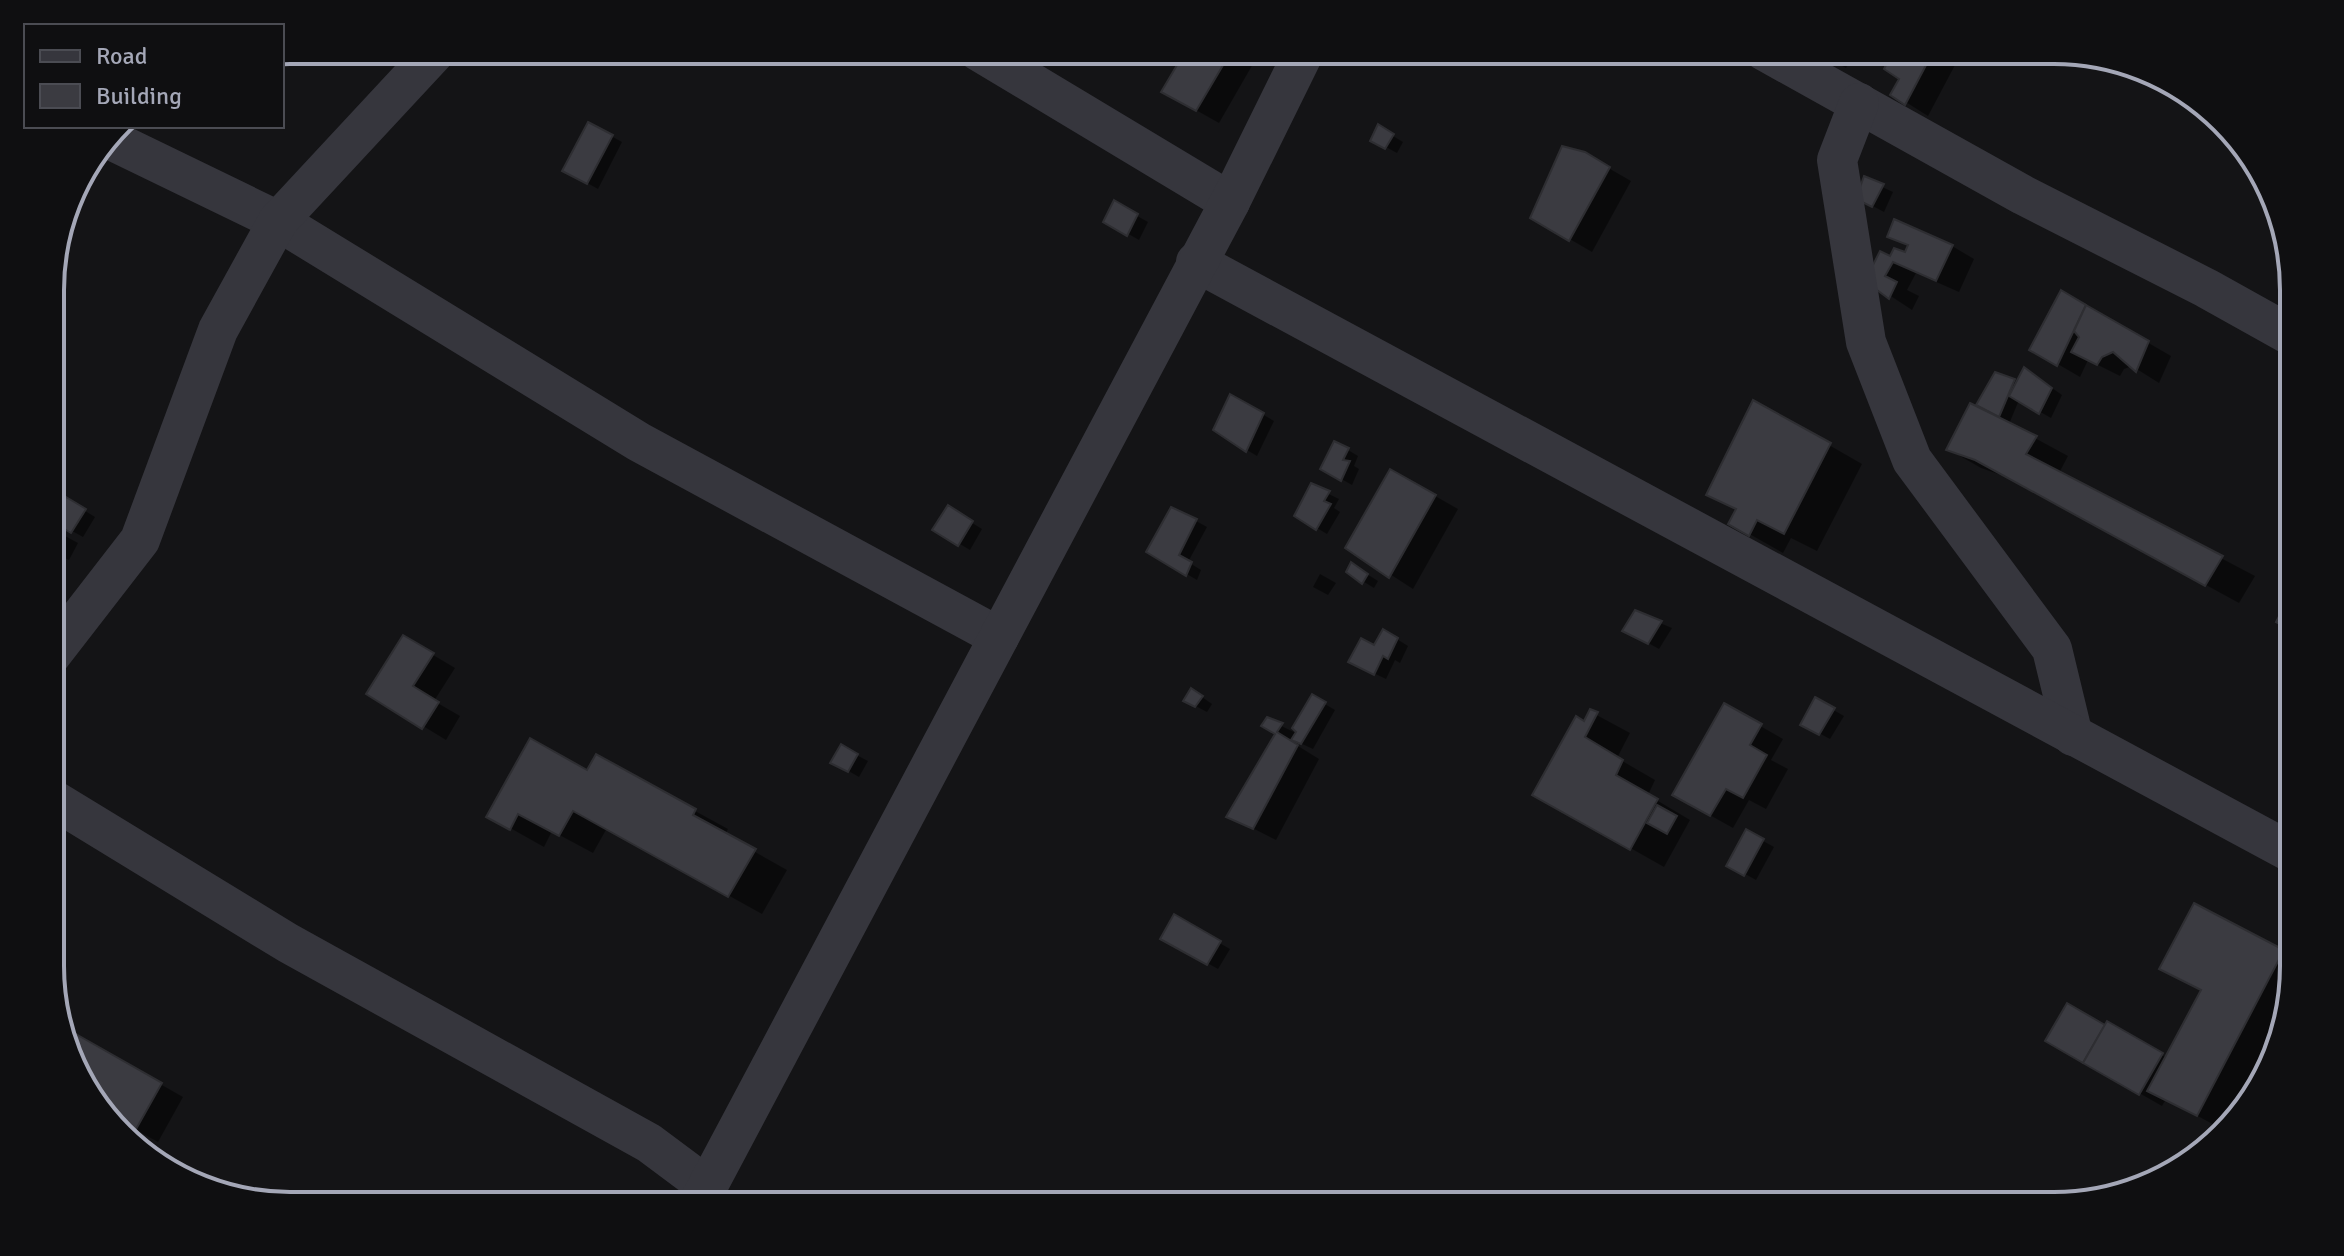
<svg xmlns="http://www.w3.org/2000/svg" width="2344" height="1256" viewBox="0 0 2344 1256" font-family="Signika,sans-serif">
<rect width="100%" height="100%" fill="#141416"/>
<!-- shadow -->
<g fill="#0007">
<path d="M1189,50H1261L1219,123L1164,92Z"/>
<path d="M1812,50H1856L1846,68Z"/>
<path d="M1896,50H1963L1928,116L1893,94L1901,78Z"/>
<path d="M589,124L622,142L598,189L564,170Z"/>
<path d="M1378,127L1403,142L1397,153L1373,140Z"/>
<path d="M1584,154L1631,181L1592,252L1532,217Z"/>
<path d="M1865,179L1893,192L1884,212L1869,204Z"/>
<path d="M1114,203L1148,222L1139,240L1106,221Z"/>
<path d="M1890,236L1952,246L1974,259L1959,292L1916,273L1907,290L1919,296L1912,310L1868,281L1891,259L1906,254L1909,247Z"/>
<path d="M2062,293L2171,356L2159,383L2132,366L2124,369L2120,376L2088,360L2080,377L2032,349Z"/>
<path d="M1996,375L2018,383L2035,376L2062,395L2051,418L2019,400L2009,424L2068,456L2059,473L2255,576L2239,603L2010,478L1981,468L1948,449L1993,417Z"/>
<path d="M1231,396L1274,421L1257,456L1247,450Z"/>
<path d="M1754,402L1862,464L1817,551L1791,538L1783,553L1730,523L1737,510L1708,494Z"/>
<path d="M1348,450L1358,456L1354,466L1359,469L1352,485L1322,468Z"/>
<path d="M1391,471L1458,509L1413,589L1348,547Z"/>
<path d="M1312,486L1339,499L1334,508L1340,512L1327,534L1317,528Z"/>
<path d="M51,490L95,517L83,537L56,522L52,529L78,543L69,560L52,552L51,554Z"/>
<path d="M948,508L982,529L970,550L935,529Z"/>
<path d="M1196,521L1207,527L1188,562L1201,570L1197,580L1149,552Z"/>
<path d="M1362,571L1378,581L1374,588L1348,572Z"/>
<path d="M1320,574L1336,583L1328,595L1313,587Z"/>
<path d="M1636,613L1672,628L1659,649L1625,630Z"/>
<path d="M1384,631L1408,646L1400,663L1395,660L1386,679L1361,667Z"/>
<path d="M403,637L455,668L434,701L460,716L446,740L369,693Z"/>
<path d="M1202,697L1212,704L1207,712L1186,701Z"/>
<path d="M1313,697L1335,710L1313,749L1300,743L1298,746L1319,759L1276,840L1229,816L1277,733L1267,719L1300,735Z"/>
<path d="M1816,700L1844,716L1830,739L1802,724Z"/>
<path d="M1725,706L1783,739L1771,760L1788,769L1766,809L1749,800L1733,828L1674,795Z"/>
<path d="M1591,712L1630,733L1617,758L1655,780L1648,795L1690,820L1664,867L1535,794Z"/>
<path d="M841,747L868,761L859,777L833,762Z"/>
<path d="M587,772L695,811L728,829L725,835L787,870L762,914L607,828L593,853L552,831L544,847L489,816Z"/>
<path d="M1747,832L1774,847L1756,880L1729,865Z"/>
<path d="M1174,917L1230,949L1218,969L1163,938Z"/>
<path d="M2283,952L2294,958V967L2275,1048L2251,1093L2220,1128L2166,1099L2162,1106L2048,1041L2106,1027L2108,1024L2167,1058Z"/>
<path d="M68,1032L183,1097L158,1142L105,1113L91,1100L66,1035Z"/>
</g>
<!-- building -->
<g fill="#3b3b41" stroke="#2e2e32" stroke-width="2">
<path d="M1186,50H1232L1196,111L1161,92Z"/>
<path d="M1808,50H1842L1835,63Z"/>
<path d="M1894,50H1934L1905,105L1890,95L1899,79L1884,69Z"/>
<path d="M588,122L613,135L587,184L562,171Z"/>
<path d="M1378,124L1394,134L1385,149L1370,141Z"/>
<path d="M1562,146L1585,152L1610,167L1569,241L1530,218Z"/>
<path d="M1864,176L1884,184L1872,207L1856,199Z"/>
<path d="M1114,200L1138,214L1127,236L1103,222Z"/>
<path d="M1894,219L1953,245L1936,281L1893,262L1885,276L1897,282L1889,299L1865,281L1880,251L1890,256L1894,248L1905,252L1908,245L1887,237Z"/>
<path d="M2061,290L2086,305L2057,366L2029,350Z"/>
<path d="M2086,305L2149,341L2136,372L2113,352L2102,357L2097,365L2071,352L2079,337L2074,331Z"/>
<path d="M2024,367L2052,388L2039,414L2009,396Z"/>
<path d="M1995,372L2015,379L1999,417L1976,405Z"/>
<path d="M1230,394L1264,413L1246,452L1213,430Z"/>
<path d="M1753,400L1831,443L1784,534L1757,520L1749,536L1728,524L1736,509L1706,495Z"/>
<path d="M1970,403L2037,436L2026,454L2223,556L2205,586L1975,460L1946,450Z"/>
<path d="M1334,441L1349,448L1343,460L1350,461L1341,481L1320,469Z"/>
<path d="M1390,469L1436,495L1389,578L1345,548Z"/>
<path d="M1311,483L1330,491L1324,501L1331,504L1316,530L1294,516Z"/>
<path d="M51,488L86,509L71,533L51,521Z"/>
<path d="M948,505L973,521L958,546L932,530Z"/>
<path d="M1171,507L1197,519L1179,555L1192,562L1186,576L1146,552Z"/>
<path d="M1351,562L1368,574L1362,584L1346,572Z"/>
<path d="M2293,590V631L2276,622Z"/>
<path d="M1635,610L1662,621L1648,644L1622,631Z"/>
<path d="M1383,629L1398,638L1388,659L1383,656L1374,675L1348,662L1361,638L1374,645Z"/>
<path d="M403,635L434,653L413,686L439,702L422,729L366,694Z"/>
<path d="M1191,688L1203,696L1195,707L1183,701Z"/>
<path d="M1312,694L1326,702L1301,744L1291,740L1296,732L1292,728Z"/>
<path d="M1815,697L1835,708L1819,735L1800,725Z"/>
<path d="M1724,703L1762,724L1750,745L1767,755L1743,798L1726,789L1710,816L1672,795Z"/>
<path d="M1590,709L1598,712L1585,737L1623,760L1616,775L1658,799L1630,850L1532,795L1576,716L1584,721Z"/>
<path d="M1267,717L1283,723L1277,732L1298,745L1253,829L1226,817L1275,734L1261,726Z"/>
<path d="M530,738L587,770L596,754L696,809L693,815L756,849L728,897L573,811L559,836L518,814L510,830L486,817Z"/>
<path d="M841,744L858,754L848,772L830,763Z"/>
<path d="M1657,805L1677,816L1667,834L1647,823Z"/>
<path d="M1746,829L1764,839L1744,876L1726,866Z"/>
<path d="M2194,903L2284,950L2197,1116L2147,1091L2201,990L2159,969Z"/>
<path d="M1174,914L1221,941L1207,965L1160,939Z"/>
<path d="M2067,1003L2105,1025L2083,1063L2045,1041Z"/>
<path d="M2107,1021L2163,1053L2139,1095L2083,1063Z"/>
<path d="M67,1029L162,1083L135,1131L112,1119L91,1100L65,1032Z"/>
</g>
<g fill="none" stroke-linecap="round" stroke-linejoin="round">
<!-- street -->
<g stroke="#36363d" stroke-width="40">
<path d="M977,50L1230,202"/>
<path d="M1763,50L2023,195L2206,288L2292,336"/>
<path d="M1859,103L1837,160L1866,342L1912,460L2052,649L2073,736"/>
<path d="M109,139L278,221L639,442L999,637"/>
<path d="M1196,262L2294,854"/>
<path d="M51,655L140,540L218,330L278,221L437,50"/>
<path d="M52,799L288,943L649,1143L708,1187"/>
<path d="M697,1206L1230,202L1305,50"/>
</g>
</g>
<!-- crop -->
<path d="M0 0H2344V1256H0ZM290 64H2054A226 226 0 0 1 2280 290V966A226 226 0 0 1 2054 1192H290A226 226 0 0 1 64 966V290A226 226 0 0 1 290 64Z" fill="#0f0f11" fill-rule="evenodd"/>
<path fill="none" stroke="#a4a7b7" stroke-width="4" d="M290 64H2054A226 226 0 0 1 2280 290V966A226 226 0 0 1 2054 1192H290A226 226 0 0 1 64 966V290A226 226 0 0 1 290 64Z"/>
<!-- legend -->
<rect x="24" y="24" width="260" height="104" fill="#0f0f11" stroke="#4b4c53" stroke-width="2"/>
<rect x="40" y="50" width="40" height="12" fill="#36363d" stroke="#4b4c53" stroke-width="2"/>
<text x="96" y="64" font-size="24" fill="#a4a7b7">Road</text>
<rect x="40" y="84" width="40" height="24" fill="#3b3b41" stroke="#4b4c53" stroke-width="2"/>
<text x="96" y="104" font-size="24" fill="#a4a7b7">Building</text>
</svg>
